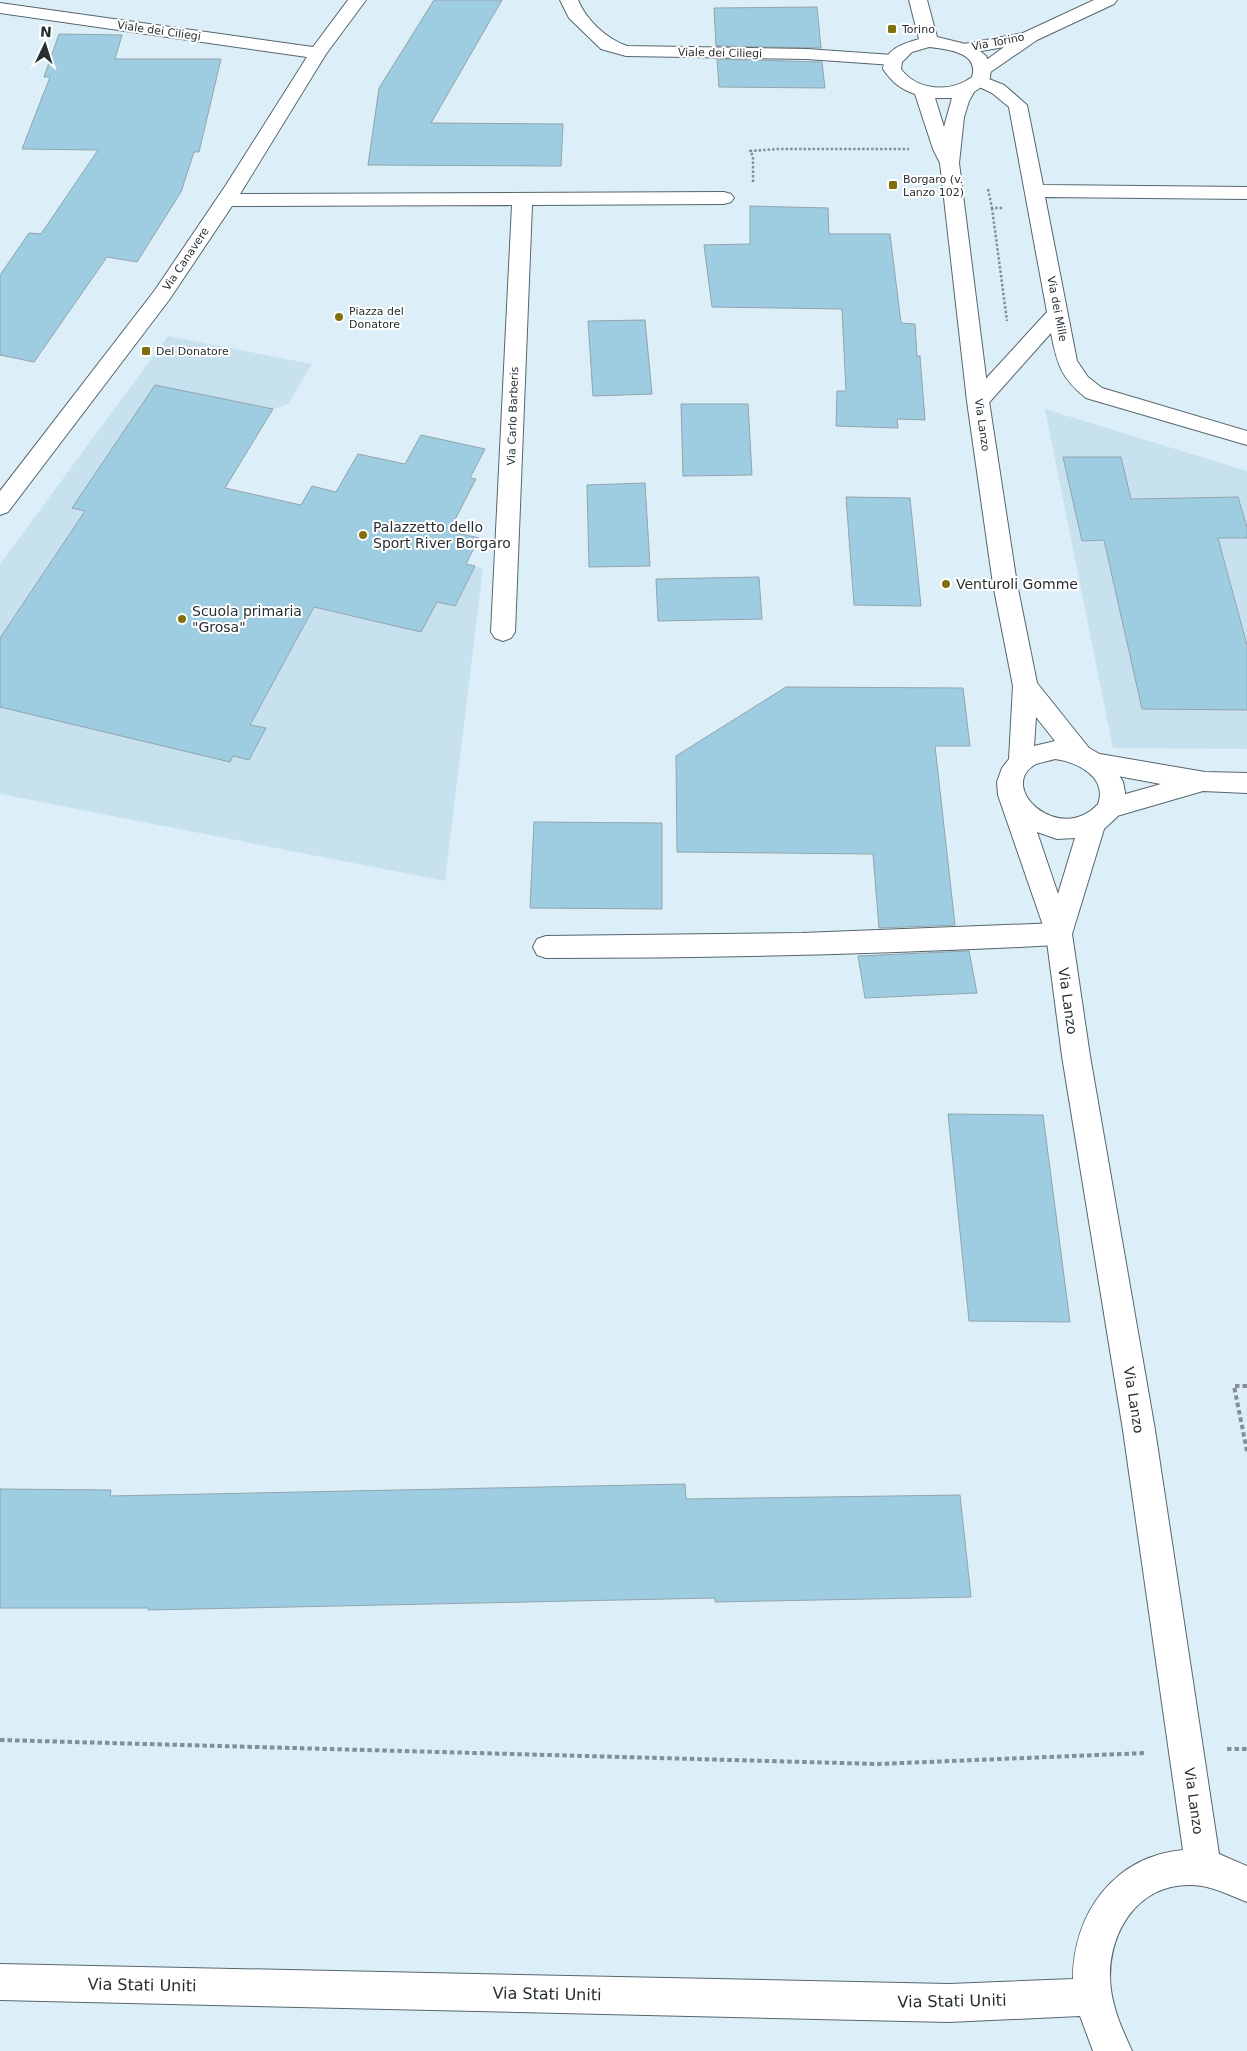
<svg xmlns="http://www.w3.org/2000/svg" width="1247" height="2051" viewBox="0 0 1247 2051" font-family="'DejaVu Sans',sans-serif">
<rect width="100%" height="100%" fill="#dceff8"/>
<!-- built -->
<g fill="#c7e2ee">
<path d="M168,336L312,364L288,404L273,409L215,504L230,588L421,632L437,602L455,606L475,566L483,568L445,881L0,794V564Z"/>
<path d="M1045,409L1247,471V749L1113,748Z"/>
</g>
<!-- building -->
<g fill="#9ecde2" stroke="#92a4ac">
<path d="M434,0H502L431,123L563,124L561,166L368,165L379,88Z"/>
<path d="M817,7L821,48L716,46L714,8Z"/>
<path d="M59,34L122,35L115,59H221L199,152H194L181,192L137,262L107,257L34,362L0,355V275L29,233L41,234L98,150L22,149L50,77H44Z"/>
<path d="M717,59L822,62L825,88L719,87Z"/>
<path d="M750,206L828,208L829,234H890L901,323L915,324L917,356H920L925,420L897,419L898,428L836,426L837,391H846L842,309L712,307L704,245L750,244Z"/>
<path d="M645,320L652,394L593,396L588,321Z"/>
<path d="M155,385L273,409L225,488L301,505L312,486L336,492L358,454L405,464L421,435L485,449L470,478L476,479L449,531L479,538L466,564L475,566L455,606L437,602L421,632L314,607L250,725L266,728L249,760L233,756L230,762L0,707V638L85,511L72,508Z"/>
<path d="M681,404H748L752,475L683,476Z"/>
<path d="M1063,457H1121L1131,499L1238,497L1247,527V538H1218L1247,645V710L1142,709L1104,540L1082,541Z"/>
<path d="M645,483L650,566L589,567L587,485Z"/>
<path d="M846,497L910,498L921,606L854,605Z"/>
<path d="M759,577L762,619L658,621L656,579Z"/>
<path d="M786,687L963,688L970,746H935L955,925L879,928L873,854L677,852L676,756Z"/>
<path d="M534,822L662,823V909L530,908Z"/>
<path d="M969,951L977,993L865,998L858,956Z"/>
<path d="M948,1114L1043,1115L1070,1322L969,1321Z"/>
<path d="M685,1484L686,1499L960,1495L971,1597L715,1602V1598L148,1610L149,1608H0V1489L111,1490L110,1496Z"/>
</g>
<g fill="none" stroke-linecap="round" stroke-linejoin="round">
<!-- minor casing -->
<g stroke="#56666e" stroke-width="2">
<g id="minor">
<path d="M348,0H366L326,54L240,194L724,192L731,194L734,198L731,202L724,204L532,205L515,632L511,638L503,641L495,638L491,632L512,205L232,206L169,300L8,512L0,515V491L155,290L226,185L307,57L0,13V3L313,47Z"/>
<path d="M560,0H578C586,20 607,39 627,46L807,49L893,55L899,56L902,60L899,64L893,65L807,59L626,56L601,49L569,18Z"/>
<path d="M1094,0H1117L1114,4L1037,40L989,73L983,74L977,73L974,69L1004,47L964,54L958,53L955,49L958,45L964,44L1023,33Z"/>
<path d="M979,75L1004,85L1027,105L1043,185L1247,187V199L1045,197L1077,361L1088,377L1102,388L1247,431V445L1086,398C1061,378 1057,364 1051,333L986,406L978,408L970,406L967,401L970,396L1047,312L1009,107L992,93L973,84L970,80L973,76Z"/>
<path d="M1094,753L1205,772L1247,773V793L1203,791L1110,818L1101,815L1097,808L1101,801L1161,784L1085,770L1082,763L1085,756Z"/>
<path d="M1059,923L1068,926L1072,934L1068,942L1059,945C888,954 717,958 546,958L537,955L533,947L537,939L546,936L802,933Z"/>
</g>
</g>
<!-- tertiary casing -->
<g stroke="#56666e" stroke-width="2">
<path id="tertiary" d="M909,0H927L937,37L974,46L986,56L991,67L990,78L984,85L974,92L969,101L964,117L959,163L989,401L1017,584L1037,683L1089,748L1103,756L1113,765L1123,782L1125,792V801L1117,817L1104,829L1072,934L1090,1056L1155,1430L1219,1854L1247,1866V1902C1229,1895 1212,1886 1193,1885C1135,1882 1104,1939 1111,1990C1114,2012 1123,2031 1132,2051H1093L1080,2016L949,2022L0,2000V1964L949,1984L1073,1979C1073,1913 1115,1856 1183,1850L1123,1430L1062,1056L1046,934L998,795L997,782L1002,768L1009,759L1013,686L993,584L967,401L940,163L933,149L915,94C900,89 892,82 883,69C885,49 902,44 919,39ZM929,47C946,49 980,52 972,77C951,93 917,91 901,69L902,62L912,52ZM935,98H952L944,127ZM1036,717L1055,741L1034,746ZM1055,759C1077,762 1108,777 1098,804C1060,846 995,787 1036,764C1042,762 1049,761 1055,759ZM1037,832L1057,839L1075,838L1058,894Z"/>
</g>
<!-- path-far1 -->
<g stroke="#828f95" stroke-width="2.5" stroke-dasharray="2.5 2" stroke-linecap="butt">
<path d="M753,182V156L750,151L778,149H909"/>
<path d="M988,189L992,208H1004"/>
<path d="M992,208L1007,321"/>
</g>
<!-- path -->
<g stroke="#828f95" stroke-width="4" stroke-dasharray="4.5 3" stroke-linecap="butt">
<path d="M1247,1386H1234L1247,1451"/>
<path d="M0,1740L878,1764L1146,1753"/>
<path d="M1227,1749H1247"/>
</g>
<!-- minor -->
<use href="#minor" fill="#fff" fill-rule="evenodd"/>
<!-- tertiary -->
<use href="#tertiary" fill="#fff" fill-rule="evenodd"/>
</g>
<!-- markers -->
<g fill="#816f0d" stroke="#fff" stroke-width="2">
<rect x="887" y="24" width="10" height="10" rx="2.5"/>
<rect x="888" y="180" width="10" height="10" rx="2.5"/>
<circle cx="339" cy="317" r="5"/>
<rect x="141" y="346" width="10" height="10" rx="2.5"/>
<circle cx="363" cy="535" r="5"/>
<circle cx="946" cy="584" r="5"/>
<circle cx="182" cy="619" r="5"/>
</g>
<g text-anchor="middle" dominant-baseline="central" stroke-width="4" stroke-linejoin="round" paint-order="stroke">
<!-- far-poi labels -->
<g font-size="11" fill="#282f33" stroke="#fff" text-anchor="start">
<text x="902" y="29">Torino</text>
<text x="903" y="179">Borgaro (v.<tspan x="903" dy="13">Lanzo 102)</tspan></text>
<text x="349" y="311">Piazza del<tspan x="349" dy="13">Donatore</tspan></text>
<text x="156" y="351">Del Donatore</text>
</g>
<!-- far-street labels -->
<g font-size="11" fill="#282f33" stroke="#fff">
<text transform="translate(159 31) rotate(8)">Viale dei Ciliegi</text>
<text transform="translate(998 42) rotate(-11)">Via Torino</text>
<text transform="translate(720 53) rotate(1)">Viale dei Ciliegi</text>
<text transform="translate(186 259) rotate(-56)">Via Canavere</text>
<text transform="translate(1057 309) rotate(79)">Via dei Mille</text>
<text transform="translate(513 416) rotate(-88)">Via Carlo Barberis</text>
<text transform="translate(982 425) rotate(82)">Via Lanzo</text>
</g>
<!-- poi labels -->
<g font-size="14" fill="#282f33" stroke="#fff" text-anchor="start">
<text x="373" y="527">Palazzetto dello<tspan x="373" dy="16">Sport River Borgaro</tspan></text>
<text x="956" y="584">Venturoli Gomme</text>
<text x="192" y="611">Scuola primaria<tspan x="192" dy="16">"Grosa"</tspan></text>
</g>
<!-- street labels -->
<g font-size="14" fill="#282f33" stroke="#fff">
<text transform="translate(1068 1001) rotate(82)">Via Lanzo</text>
<text transform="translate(1134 1400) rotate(81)">Via Lanzo</text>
<text transform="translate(1194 1801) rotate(82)">Via Lanzo</text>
</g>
<!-- near-street labels -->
<g font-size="16" fill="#282f33" stroke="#fff">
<text transform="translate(142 1985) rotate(1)">Via Stati Uniti</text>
<text transform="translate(547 1994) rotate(1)">Via Stati Uniti</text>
<text transform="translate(952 2001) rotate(-1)">Via Stati Uniti</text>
</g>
</g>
<!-- north arrow -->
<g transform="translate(45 45) rotate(4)" stroke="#ffffff" stroke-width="4" paint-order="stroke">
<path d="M0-4L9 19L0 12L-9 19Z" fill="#282f33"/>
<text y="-8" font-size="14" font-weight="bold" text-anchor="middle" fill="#282f33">N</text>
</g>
</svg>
